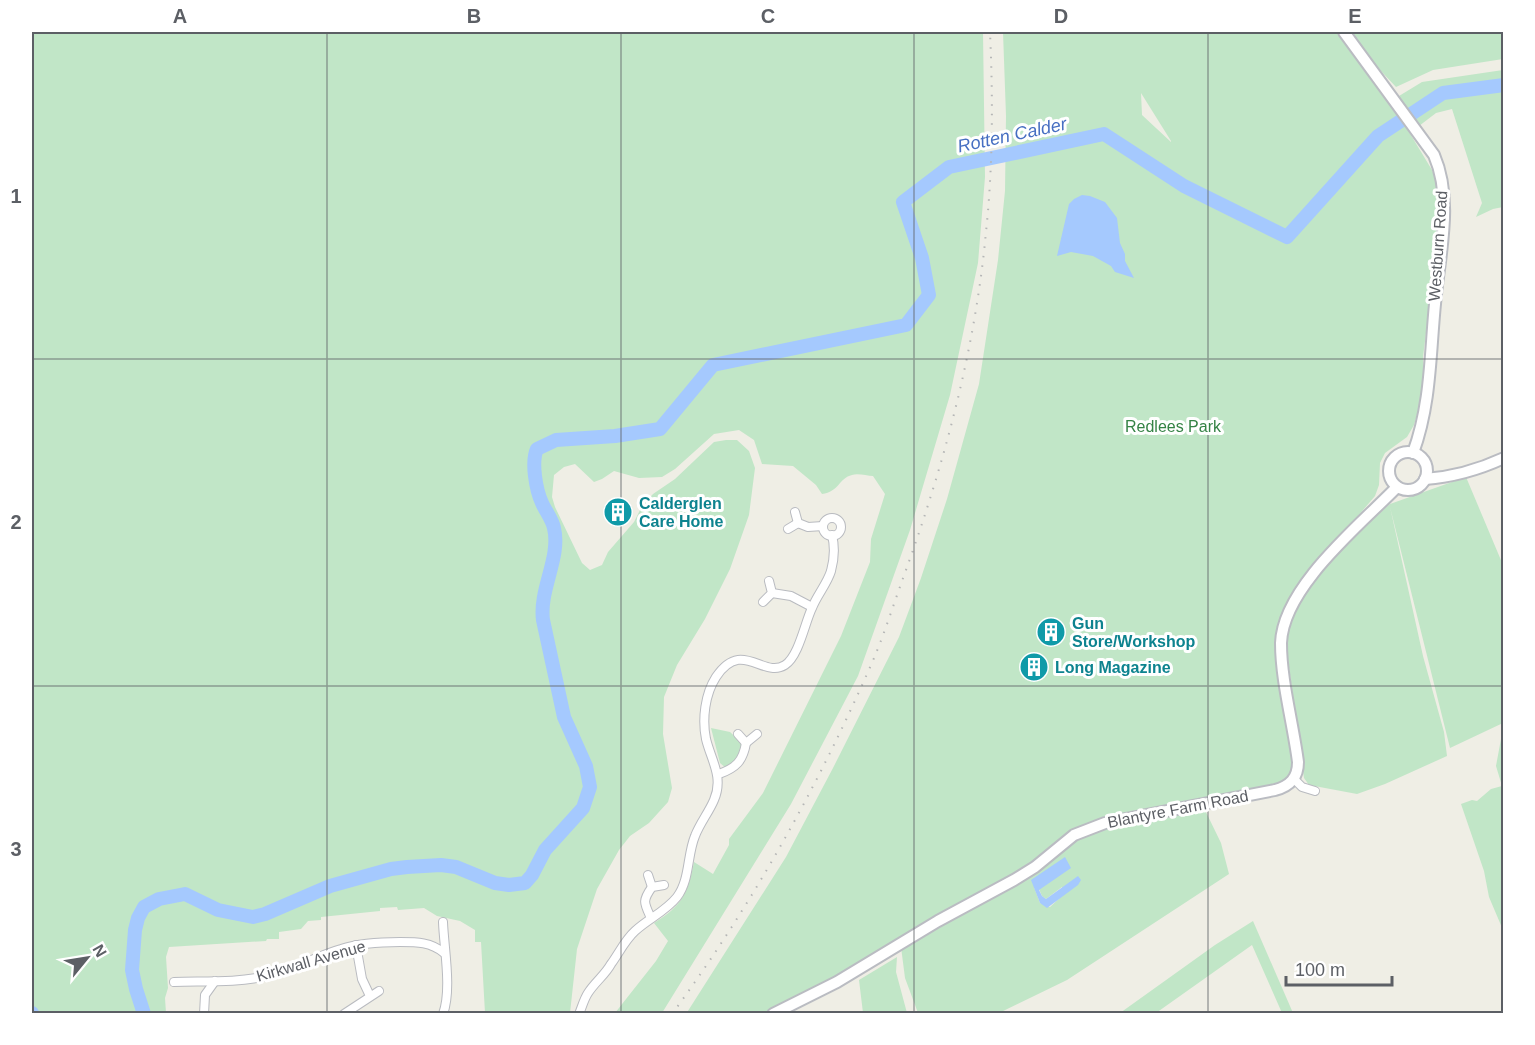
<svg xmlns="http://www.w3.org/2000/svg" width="1535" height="1045" viewBox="0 0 1535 1045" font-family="Helvetica,sans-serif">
<rect width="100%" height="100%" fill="#efeee5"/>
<!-- green -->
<g fill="#c1e6c7" fill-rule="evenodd">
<path d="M32,32H983L985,177L978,263L950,395L910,530L858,676L791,804L662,1013H615L656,961L668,941L654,923C682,906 688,893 694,862L713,874L729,845V839L763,793L841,636L870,562L871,539L885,494L873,476C867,476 858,473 852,475C839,478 839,492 822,494L816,485L793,466L762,464L754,440L739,430L714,434L675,469L662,477L639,478L614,471L602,479L594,482L575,464L564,467L554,475L552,497L555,507L582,563L590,570L602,565L608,552L634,522L642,506L653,494L675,479L714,442L726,440H737L749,451L755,468L749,515L730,569L705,619L677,665L664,697L663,734L672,788L668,802L649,823L630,836L619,850L597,889L577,949L570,1013H485L481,942H475V930L460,921L437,916L424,908L398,910L397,907L380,908V911L321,917V920L308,921L301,929L279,932V939H267L266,941L169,947L166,957L168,988L165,998L166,1013H32Z"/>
<path d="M1003,32H1336L1409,132L1432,170L1439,189L1435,260L1423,357L1424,372L1420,404L1414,425L1407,437L1385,453L1380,463L1379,485L1375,496L1328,551L1280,620L1276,634L1278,665L1293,764C1291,773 1288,779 1280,784L1105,819L864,962L796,998L762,1013L686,1014L786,857L833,768L899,637L921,578L947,499L979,384L998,260L1005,191L1006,116ZM1141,93L1171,141V142L1142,115Z"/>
<path d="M1348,32H1503V59L1433,70L1396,87L1365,54Z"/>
<path d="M1503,70V207L1493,209L1476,217L1482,203L1452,109L1436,113L1419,126L1399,96L1422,82Z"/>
<path d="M1466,477L1503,565V723L1450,748L1390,507L1423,656L1444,732L1447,756L1385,784L1357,794L1309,785L1304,778L1286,645L1292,617L1315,578L1332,558L1384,509L1390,504Z"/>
<path d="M711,728L730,732L742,743L738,759L726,768L720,763Z"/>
<path d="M1503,738H1504L1503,930L1489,897L1484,871L1461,804L1472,800L1477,801L1491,789L1502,786L1496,766L1501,739Z"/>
<path d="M1204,808L1221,843L1229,874L1067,980L999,1013H918L905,978L901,947L1069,843L1100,828ZM1060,861L1039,889L1042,896L1046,899L1062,887L1064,894L1050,907L1040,903L1034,887Z"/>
<path d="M1253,921L1293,1013H1282L1252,945L1156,1013H1120L1215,945Z"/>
<path d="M897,957L896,972L907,1013H863L859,980Z"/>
</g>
<!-- water -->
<g fill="#a5c9fe">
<path d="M1082,195L1090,196L1105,202L1117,218L1120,243L1125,254V261L1134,278L1115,272L1111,266L1093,256L1071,252L1057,256L1069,204L1074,199Z"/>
<path d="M1065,857L1071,868L1039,890L1042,896L1046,899L1078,876L1081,880L1078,885L1047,908L1040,903L1031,880Z"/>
</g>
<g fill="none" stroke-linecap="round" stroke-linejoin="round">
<!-- river -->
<g stroke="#a5c9fe" stroke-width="14">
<path d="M32,1013V1014"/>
<path d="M144,1014L136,989L132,970L135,930L138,918L144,907L159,899L185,894L218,910L253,917L265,914L330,886L391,869L407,867L441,865L456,867L495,883L509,885L525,883L532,875L545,850L583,808L590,787L586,766L564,717L543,620C539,589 561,558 554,528C552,519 546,512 542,503C536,490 531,462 537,449L556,440L615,436L660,429L713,365L906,325L929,295L922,258L903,202L949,167L1104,134L1184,186L1287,237L1378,136L1443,93L1504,85"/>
</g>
<!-- street casing -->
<g stroke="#b9bbc0" stroke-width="10">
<g id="street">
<path d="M795,512L798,523L808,527L823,526"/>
<circle cx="832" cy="527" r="9"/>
<path d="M788,529L798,523"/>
<path d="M772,593L791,596L812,607"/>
<path d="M763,602L772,593L769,581"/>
<path d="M738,734L746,743L757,734"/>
<path d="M719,774C736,768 743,761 746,743"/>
<path d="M1294,779L1302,787L1315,791"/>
<path d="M648,875L652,887"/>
<path d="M651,918C644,903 642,901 652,887L664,885"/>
<path d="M356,945L362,979L370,996"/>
<path d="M174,982C204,981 237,983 267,976C293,971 315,956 341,949C360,943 380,942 400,942C417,942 431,942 444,953"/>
<path d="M204,1014L205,995L215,981"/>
<path d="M344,1014L379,991"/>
<path d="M443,1014C452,989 444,949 443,922"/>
<path d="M579,1014C582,1007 584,999 588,993C595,982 605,975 611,964C619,953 625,940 635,931C648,919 666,911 677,897C690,880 687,855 695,836C700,823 709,812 714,800C724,777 711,760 706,739C702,719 705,694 716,677C742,638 763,679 785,665C799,656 805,622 812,608C817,595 827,584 831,571C834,560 835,547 832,535"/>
</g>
</g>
<!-- secondary casing -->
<g stroke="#babcc2" stroke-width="14">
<g id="secondary">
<path d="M1344,32L1434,155C1454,201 1439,256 1435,304C1430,355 1431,404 1413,453"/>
<circle cx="1408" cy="471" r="19"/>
<path d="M1425,479C1453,477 1478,470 1504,458"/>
<path d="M773,1014L837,982L938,921L1014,880L1035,867L1074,835L1105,823L1275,790C1290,786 1298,778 1298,762C1293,723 1281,681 1281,643C1283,587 1360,525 1397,487"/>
</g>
</g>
<!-- street -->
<use href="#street" stroke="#fff" stroke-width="8"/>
<!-- secondary -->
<use href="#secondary" stroke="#fff" stroke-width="10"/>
<!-- rail -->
<path stroke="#b5b6b6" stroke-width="2" stroke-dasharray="1.5 8" stroke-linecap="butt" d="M672,1014C752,905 817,788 871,665C883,638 892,609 902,581C943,469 975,351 986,232C993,166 993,98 990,32"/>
</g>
<!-- grid -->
<path fill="none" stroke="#5c5f65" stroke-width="1.5" stroke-opacity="0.55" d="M327,32V1014M621,32V1014M914,32V1014M1208,32V1014M32,359H1504M32,686H1504"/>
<!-- icons -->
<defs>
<g id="building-disc" transform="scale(1.5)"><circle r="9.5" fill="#0f9aa8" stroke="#fff"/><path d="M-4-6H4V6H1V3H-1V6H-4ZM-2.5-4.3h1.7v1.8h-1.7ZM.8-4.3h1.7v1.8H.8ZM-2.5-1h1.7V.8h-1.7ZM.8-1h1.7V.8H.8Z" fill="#fff"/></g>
</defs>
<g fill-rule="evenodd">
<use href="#building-disc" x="618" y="512"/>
<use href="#building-disc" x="1051" y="632"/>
<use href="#building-disc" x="1034" y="667"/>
</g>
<g text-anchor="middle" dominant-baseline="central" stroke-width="6" stroke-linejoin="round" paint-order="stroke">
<!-- street labels -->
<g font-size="16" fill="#5c5f65" stroke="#fff">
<text transform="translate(1438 246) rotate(-86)">Westburn Road</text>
<text transform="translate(1178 809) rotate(-11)">Blantyre Farm Road</text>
<text transform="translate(311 961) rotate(-16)">Kirkwall Avenue</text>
</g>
<!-- park labels -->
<g font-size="16" fill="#358345" stroke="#fff">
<text x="1173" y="426">Redlees Park</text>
</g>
<!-- culture labels -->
<g font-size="16" font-weight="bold" fill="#0d838f" stroke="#fff" text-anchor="start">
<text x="639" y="503">Calderglen<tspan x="639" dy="18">Care Home</tspan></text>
<text x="1072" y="623">Gun<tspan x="1072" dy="18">Store/Workshop</tspan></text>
<text x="1055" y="667">Long Magazine</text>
</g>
<!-- water labels -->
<g font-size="18" font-style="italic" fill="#476fc2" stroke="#fff">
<text transform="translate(1012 135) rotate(-12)">Rotten Calder</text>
</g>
</g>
<!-- border -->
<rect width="1535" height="1045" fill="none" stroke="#ffffff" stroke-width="66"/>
<!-- north arrow -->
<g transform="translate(87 958) rotate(60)" stroke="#ffffff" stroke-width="4.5" paint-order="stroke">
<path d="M0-4.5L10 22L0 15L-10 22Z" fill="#5c5f65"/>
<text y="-9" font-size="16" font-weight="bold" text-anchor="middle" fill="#5c5f65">N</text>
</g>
<!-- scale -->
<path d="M1286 976v9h106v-9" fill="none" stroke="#5c5f65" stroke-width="3"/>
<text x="1295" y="976" font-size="18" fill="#5c5f65" stroke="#ffffff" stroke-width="4.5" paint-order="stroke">100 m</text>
<rect x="33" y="33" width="1469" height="979" fill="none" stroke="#5c5f65" stroke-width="2"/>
<g font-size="20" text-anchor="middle" font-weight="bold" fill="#5c5f65">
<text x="180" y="23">A</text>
<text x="474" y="23">B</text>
<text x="768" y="23">C</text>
<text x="1061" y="23">D</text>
<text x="1355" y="23">E</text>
<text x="16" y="203">1</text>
<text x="16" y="529">2</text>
<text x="16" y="856">3</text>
</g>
</svg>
